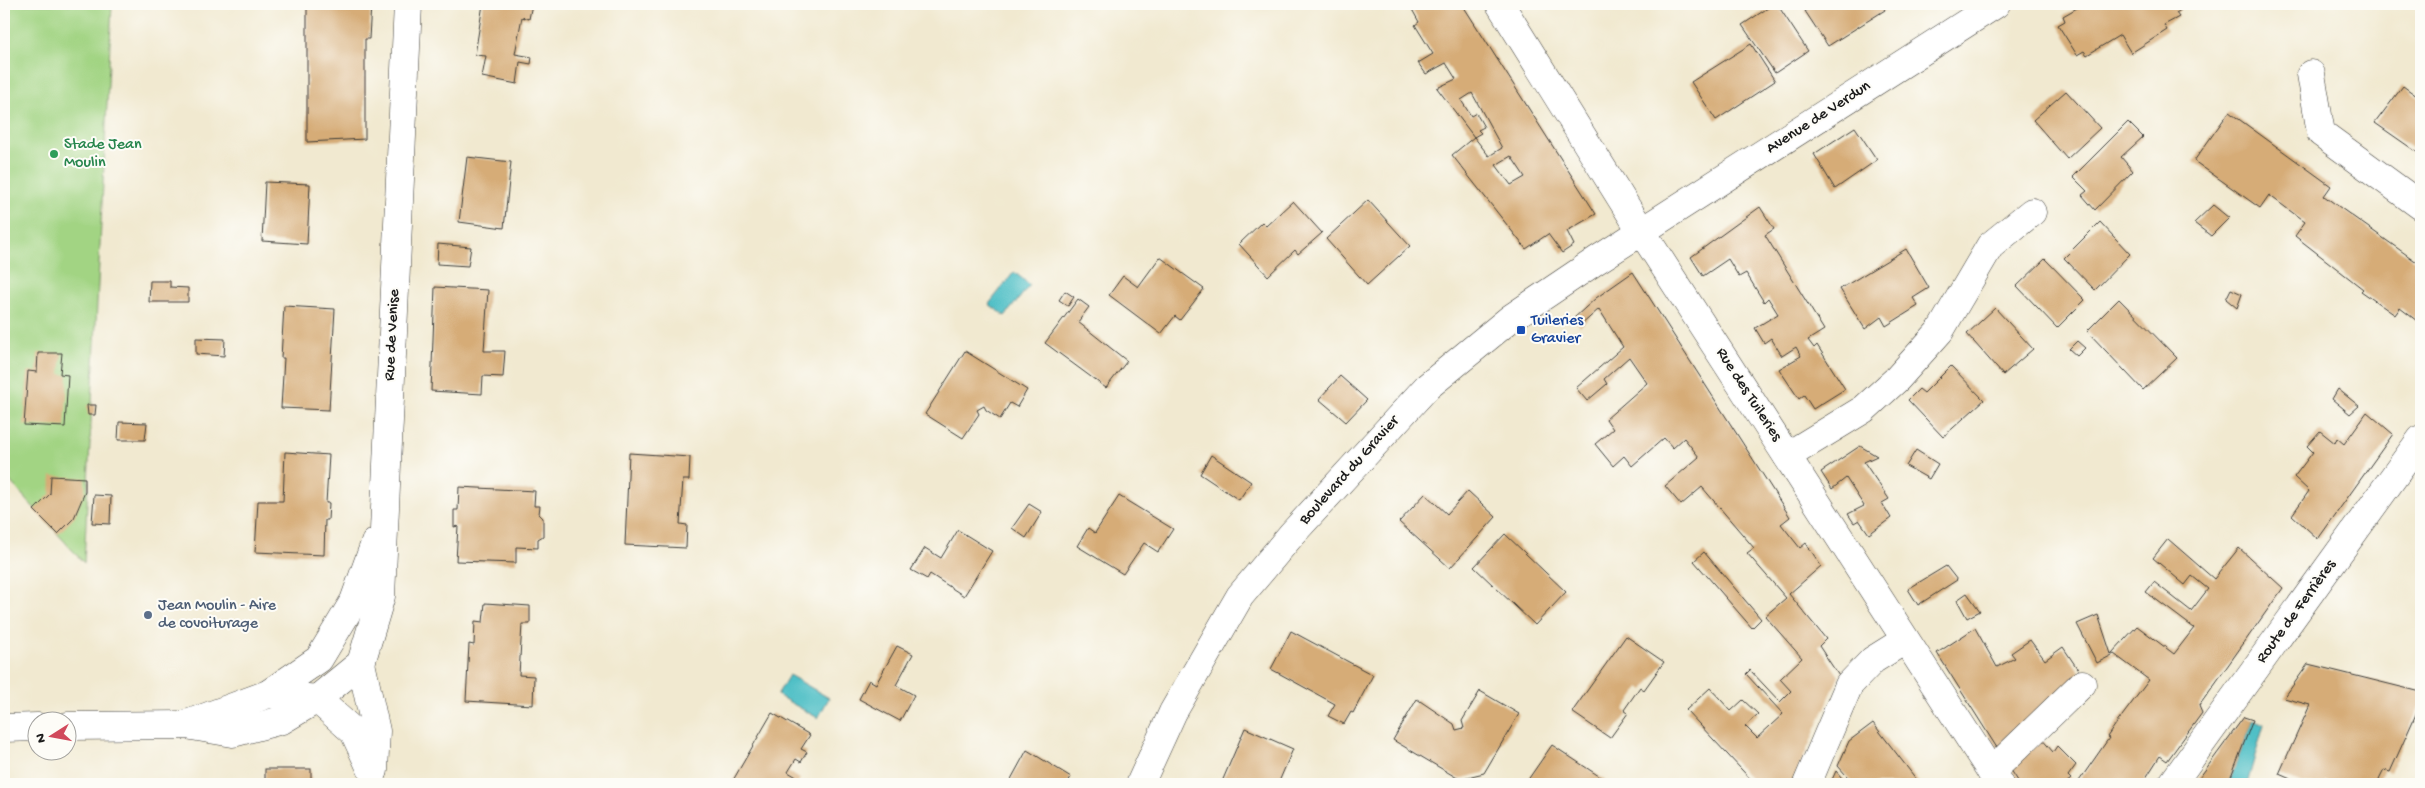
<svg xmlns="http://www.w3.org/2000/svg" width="2425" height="788" viewBox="0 0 2425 788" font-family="'Gochi Hand',sans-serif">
<rect width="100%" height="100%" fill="#fdfcf7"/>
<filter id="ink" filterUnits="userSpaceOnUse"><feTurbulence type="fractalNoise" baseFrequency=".02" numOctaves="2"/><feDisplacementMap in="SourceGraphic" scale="10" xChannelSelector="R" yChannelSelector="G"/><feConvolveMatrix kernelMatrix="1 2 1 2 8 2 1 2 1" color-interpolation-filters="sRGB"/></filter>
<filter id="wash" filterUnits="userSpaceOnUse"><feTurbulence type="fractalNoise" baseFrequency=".0096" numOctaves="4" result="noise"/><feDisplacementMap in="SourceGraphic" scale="20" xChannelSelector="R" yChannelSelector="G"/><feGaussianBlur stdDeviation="1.12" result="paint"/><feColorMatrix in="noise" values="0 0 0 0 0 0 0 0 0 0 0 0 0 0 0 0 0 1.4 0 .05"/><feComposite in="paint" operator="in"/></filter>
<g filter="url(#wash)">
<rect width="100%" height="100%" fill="#f1e9d0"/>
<!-- green -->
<path fill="#a2d483" stroke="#5f7850" d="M4,4H112L84,563L7,478L4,481Z"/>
<!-- water -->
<g fill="#50bfc6" stroke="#366e71">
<path d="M1014,272L1030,285L1005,316L989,304Z"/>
<path d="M789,675L829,698L818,718L777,695Z"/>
<path d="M2253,720L2264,725L2247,784H2228Z"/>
</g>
<g id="blocks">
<!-- building -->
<g fill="#d6ac77" fill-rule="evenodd">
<path d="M307,4H371L369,39H365V139L307,142Z"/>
<path d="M483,4H532L529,19L522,17L515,54L532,57L531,64L520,62L517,84L482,77L486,56L475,55Z"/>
<path d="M1409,4H1462L1596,214L1567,231L1574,245L1562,253L1548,234L1526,249L1452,155L1474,137L1489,156L1502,148L1472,93L1461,100L1471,116L1476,113L1484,127L1478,130L1481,133L1474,137L1437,88L1456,79L1446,63L1426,74L1418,63L1433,54L1415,25L1419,22ZM1511,156L1525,177L1511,185L1496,165Z"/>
<path d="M1578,4H1588L1581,8Z"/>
<path d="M1774,4H1777L1808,51L1775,73L1742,25Z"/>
<path d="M1816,4H1881L1885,10L1828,46L1805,11Z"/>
<path d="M2084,4H2190L2176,13L2179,17L2164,25L2167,30L2131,53L2120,35L2087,55L2084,51L2077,55L2058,25L2065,21L2063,16Z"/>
<path d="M1751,44L1775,81L1716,120L1691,82Z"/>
<path d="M2403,86L2421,99V155L2375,123Z"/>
<path d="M2066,91L2100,128L2067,159L2033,120Z"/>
<path d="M2229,112L2331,186L2324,196L2421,265V324L2400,308L2395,315L2361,291L2363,289L2295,236L2305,222L2269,195L2260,208L2194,161Z"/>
<path d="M2128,122L2143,137L2121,157L2133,171L2095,210L2082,195L2087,191L2073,177Z"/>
<path d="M1855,127L1877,160L1835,189L1814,154Z"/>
<path d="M467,157L511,162L504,228L459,222Z"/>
<path d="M265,182L310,184L307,244L262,241Z"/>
<path d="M1368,200L1410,246L1367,285L1326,239Z"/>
<path d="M1293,201L1322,233L1298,254L1295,250L1268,276L1239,244L1262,222L1266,226Z"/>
<path d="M2213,205L2229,218L2211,236L2194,223Z"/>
<path d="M1760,207L1774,229L1765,235L1824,330L1808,340L1814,348L1817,345L1845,389L1813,409L1804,395L1799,399L1779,369L1801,356L1796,347L1782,356L1771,338L1764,343L1755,328L1778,314L1768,298L1764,302L1746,273L1739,277L1728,259L1703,276L1691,257Z"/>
<path d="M2100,222L2130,254L2095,290L2064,258Z"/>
<path d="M438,244L471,247L468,266L437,264Z"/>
<path d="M1906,249L1929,288L1913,298L1918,306L1886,326L1881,317L1865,329L1840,289Z"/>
<path d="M1160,257L1204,289L1180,320L1175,316L1161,334L1109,295L1123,276L1138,287Z"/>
<path d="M2045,259L2085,300L2057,328L2017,286Z"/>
<path d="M1633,272L1790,517L1781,524L1800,548L1806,543L1821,566L1789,594L1826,639L1819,646L1839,676L1792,784H1755L1686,710L1710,688L1731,711L1743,700L1758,714L1745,726L1757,738L1783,714L1746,674L1750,670L1780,702L1791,691L1780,679L1802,658L1765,616L1786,598L1747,553L1754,548L1702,487L1681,505L1665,486L1699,457L1684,438L1673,448L1664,438L1632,466L1624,456L1613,466L1595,444L1613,429L1606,419L1647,383L1629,357L1604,379L1607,384L1587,401L1576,388L1623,347L1599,309L1580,326L1574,318L1596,298Z"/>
<path d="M150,281H170V287L188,288V302H149Z"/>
<path d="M435,287L488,290L484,351H505L503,377L483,376L482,394L431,391Z"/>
<path d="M2231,289L2242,294L2237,308L2226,299Z"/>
<path d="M1065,291L1074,297L1068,306L1059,300Z"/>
<path d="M1078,299L1089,307L1078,322L1127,361L1106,388L1045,343Z"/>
<path d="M2119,299L2177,358L2143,390L2087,331Z"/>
<path d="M284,306L335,309L329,410L281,408L284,358H281Z"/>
<path d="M1995,308L2033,349L2003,375L1967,334Z"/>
<path d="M196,338L225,339L224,356L196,354Z"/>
<path d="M2077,341L2085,348L2077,356L2069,349Z"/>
<path d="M965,351L1027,390L1017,407L1010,403L1000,419L986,410L984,406L977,410L979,414L963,438L925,414Z"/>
<path d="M38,353H62L60,374L68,375L65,427L24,425L28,371L37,372Z"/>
<path d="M1951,366L1984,400L1943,437L1908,400L1919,389L1924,393Z"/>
<path d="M1340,376L1367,400L1346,422L1319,399Z"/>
<path d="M2338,389L2359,406L2350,414L2332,399Z"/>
<path d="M87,405H96L95,415H88Z"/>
<path d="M2367,412L2393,434L2318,539L2292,515L2309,491L2294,477L2313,452L2307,446L2320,431L2335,443L2337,438L2344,444Z"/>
<path d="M119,422L147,423L145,440H118Z"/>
<path d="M1860,446L1877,456L1864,462L1889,499L1882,503L1891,518L1869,534L1859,520L1854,523L1848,514L1864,506L1846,478L1832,489L1821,472Z"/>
<path d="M1916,450L1938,464L1929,479L1906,466Z"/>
<path d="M285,452L329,455L326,503H329L328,520H325L324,555L255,552L258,501H283Z"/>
<path d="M629,453L690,457L689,480H683L680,524L687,525L686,548L625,545Z"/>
<path d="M1211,455L1251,482L1239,500L1200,474Z"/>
<path d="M51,476L85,478V492L74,518L58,534L34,510L50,494Z"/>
<path d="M459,487L535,491L534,506H540L539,514L543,518V536L538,539V548L516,547V563L456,561L458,526L454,527V510H458Z"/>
<path d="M1468,491L1496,517L1450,568L1399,522L1425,494L1447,514Z"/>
<path d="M94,495L111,496L110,524L92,523Z"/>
<path d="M1119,496L1173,529L1158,552L1144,543L1123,574L1077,546L1088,528L1095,533Z"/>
<path d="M1029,504L1042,512L1026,538L1012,528Z"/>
<path d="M958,530L992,551L964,596L930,574L927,579L911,570L925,548L941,558Z"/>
<path d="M1505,534L1566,592L1535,625L1474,567Z"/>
<path d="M2168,539L2214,579L2239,548L2283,588L2199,706L2202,713L2167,761L2160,756L2142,784H2077L2109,738L2107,737L2116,724L2149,680L2114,654L2097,663L2077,624L2098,615L2111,654L2137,626L2174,654L2194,628L2146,592L2154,582L2191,611L2208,589L2192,576L2185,585L2153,558Z"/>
<path d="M1704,552L1761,619L1752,628L1694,561Z"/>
<path d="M1946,566L1957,580L1918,605L1908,589Z"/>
<path d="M1967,593L1980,611L1967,618L1957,600Z"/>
<path d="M485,603L530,606V624H522L519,675L534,676L533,705L466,701L469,644L474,645L475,621L483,622Z"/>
<path d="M1975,628L1997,667L2015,658L2011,653L2030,640L2045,660L2063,647L2081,674L1999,751L1937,653Z"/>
<path d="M1291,631L1373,675L1353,713L1351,712L1344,724L1328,716L1335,704L1271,669Z"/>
<path d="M1626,636L1664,662L1644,690L1640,687L1624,710L1628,713L1610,738L1572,712Z"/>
<path d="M897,646L913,654L896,685L914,695L900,721L859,699L869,680L876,684Z"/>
<path d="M2308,664L2421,692V703L2390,772L2384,770L2377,784H2332L2326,781L2325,784H2302L2279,774L2310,705L2284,698Z"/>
<path d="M1480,691L1519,714L1484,773L1459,779L1393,740L1417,699L1454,724L1456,730L1464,728L1462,721Z"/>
<path d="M772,713L810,735L801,749L807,752L801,762L796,759L788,772L800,779L797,784H736L732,782Z"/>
<path d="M2244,717L2253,720L2228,784H2203L2197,781Z"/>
<path d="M1873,723L1920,784H1854L1838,766L1849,741Z"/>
<path d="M1245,728L1293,749L1278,784H1221Z"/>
<path d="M2041,738L2053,752L2057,746L2076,765L2068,776L2071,779L2065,784H2020L2011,770Z"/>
<path d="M1552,745L1611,784H1525Z"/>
<path d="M1027,750L1071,777L1067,784H1016L1010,781Z"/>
<rect x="265" y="769" width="46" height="15"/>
<path d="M1836,771L1847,784H1830Z"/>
<path d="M109,778L166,782V784H109Z"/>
</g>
</g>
</g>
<g filter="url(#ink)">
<use href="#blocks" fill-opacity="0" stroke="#3c3b37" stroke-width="1"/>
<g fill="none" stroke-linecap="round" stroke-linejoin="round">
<!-- street casing -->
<g stroke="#3c3b37" stroke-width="29">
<g id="street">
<path d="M1500,4L1642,232L1999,784"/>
<path d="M2311,74L2321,133L2421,206"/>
<path d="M1787,456L1864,409L1897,379L1940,331L1990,246L2032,212"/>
<path d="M361,663L376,731L374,770"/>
<path d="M268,694L317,699L354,732L373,773"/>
<path d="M1991,772L2082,684"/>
<path d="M1140,784L1173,712L1240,596L1292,534L1427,387L1511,318L1597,260L1996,4"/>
<path d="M1807,784L1849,685L1873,660L1905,640"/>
</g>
</g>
<!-- secondary casing -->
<g stroke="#3c3b37" stroke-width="29">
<g id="secondary">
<path d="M187,724L268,694L319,659L354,601L375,543"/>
<path d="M68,726L186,725L233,733L282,720L317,699L361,663L381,596L408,4"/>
<path d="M4,728L38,727"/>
<path d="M2172,784L2421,439"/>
</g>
</g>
<!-- street -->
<use href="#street" stroke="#fff" stroke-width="28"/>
<!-- secondary -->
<use href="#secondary" stroke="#fff" stroke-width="28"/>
</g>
</g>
<!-- markers -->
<circle fill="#2e9e5b" stroke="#fdfcf7" stroke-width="2" cx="54" cy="154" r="5"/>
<rect fill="#1a4fb4" stroke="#fdfcf7" stroke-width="2" x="1516" y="325" width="10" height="10" rx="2.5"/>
<circle fill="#5c6f8a" stroke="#fdfcf7" stroke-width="2" cx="148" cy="615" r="5"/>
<g text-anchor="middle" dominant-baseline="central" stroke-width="4" stroke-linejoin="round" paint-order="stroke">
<!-- street labels -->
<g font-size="16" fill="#1c1c1c" stroke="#fdfcf7">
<text transform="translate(1819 118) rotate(-33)">Avenue de Verdun</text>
<text transform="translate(393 335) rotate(-87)">Rue de Venise</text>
<text transform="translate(1748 395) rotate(57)">Rue des Tuileries</text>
<text transform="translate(1350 471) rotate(-48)">Boulevard du Gravier</text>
<text transform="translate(2297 612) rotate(-54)">Route de Ferrières</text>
</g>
<!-- leisure labels -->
<g font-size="16" fill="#27864d" stroke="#fdfcf7" text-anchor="start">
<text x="64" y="145">Stade Jean<tspan x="64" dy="18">Moulin</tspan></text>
</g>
<!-- transit labels -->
<g font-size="16" fill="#164399" stroke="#fdfcf7" text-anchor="start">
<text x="1531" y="321">Tuileries<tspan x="1531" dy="18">Gravier</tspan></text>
</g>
<!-- service labels -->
<g font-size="16" fill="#4e5e75" stroke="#fdfcf7" text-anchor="start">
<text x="158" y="606">Jean Moulin - Aire<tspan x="158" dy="18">de covoiturage</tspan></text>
</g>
</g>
<!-- margin -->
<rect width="2425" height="788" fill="none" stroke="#fdfcf7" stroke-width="20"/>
<!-- north arrow -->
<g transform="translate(52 736) rotate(259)"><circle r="24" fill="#fdfcf7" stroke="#a3a29f"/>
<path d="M0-4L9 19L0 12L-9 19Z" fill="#d1495b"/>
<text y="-8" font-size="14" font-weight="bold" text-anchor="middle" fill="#1c1c1c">N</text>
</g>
</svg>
